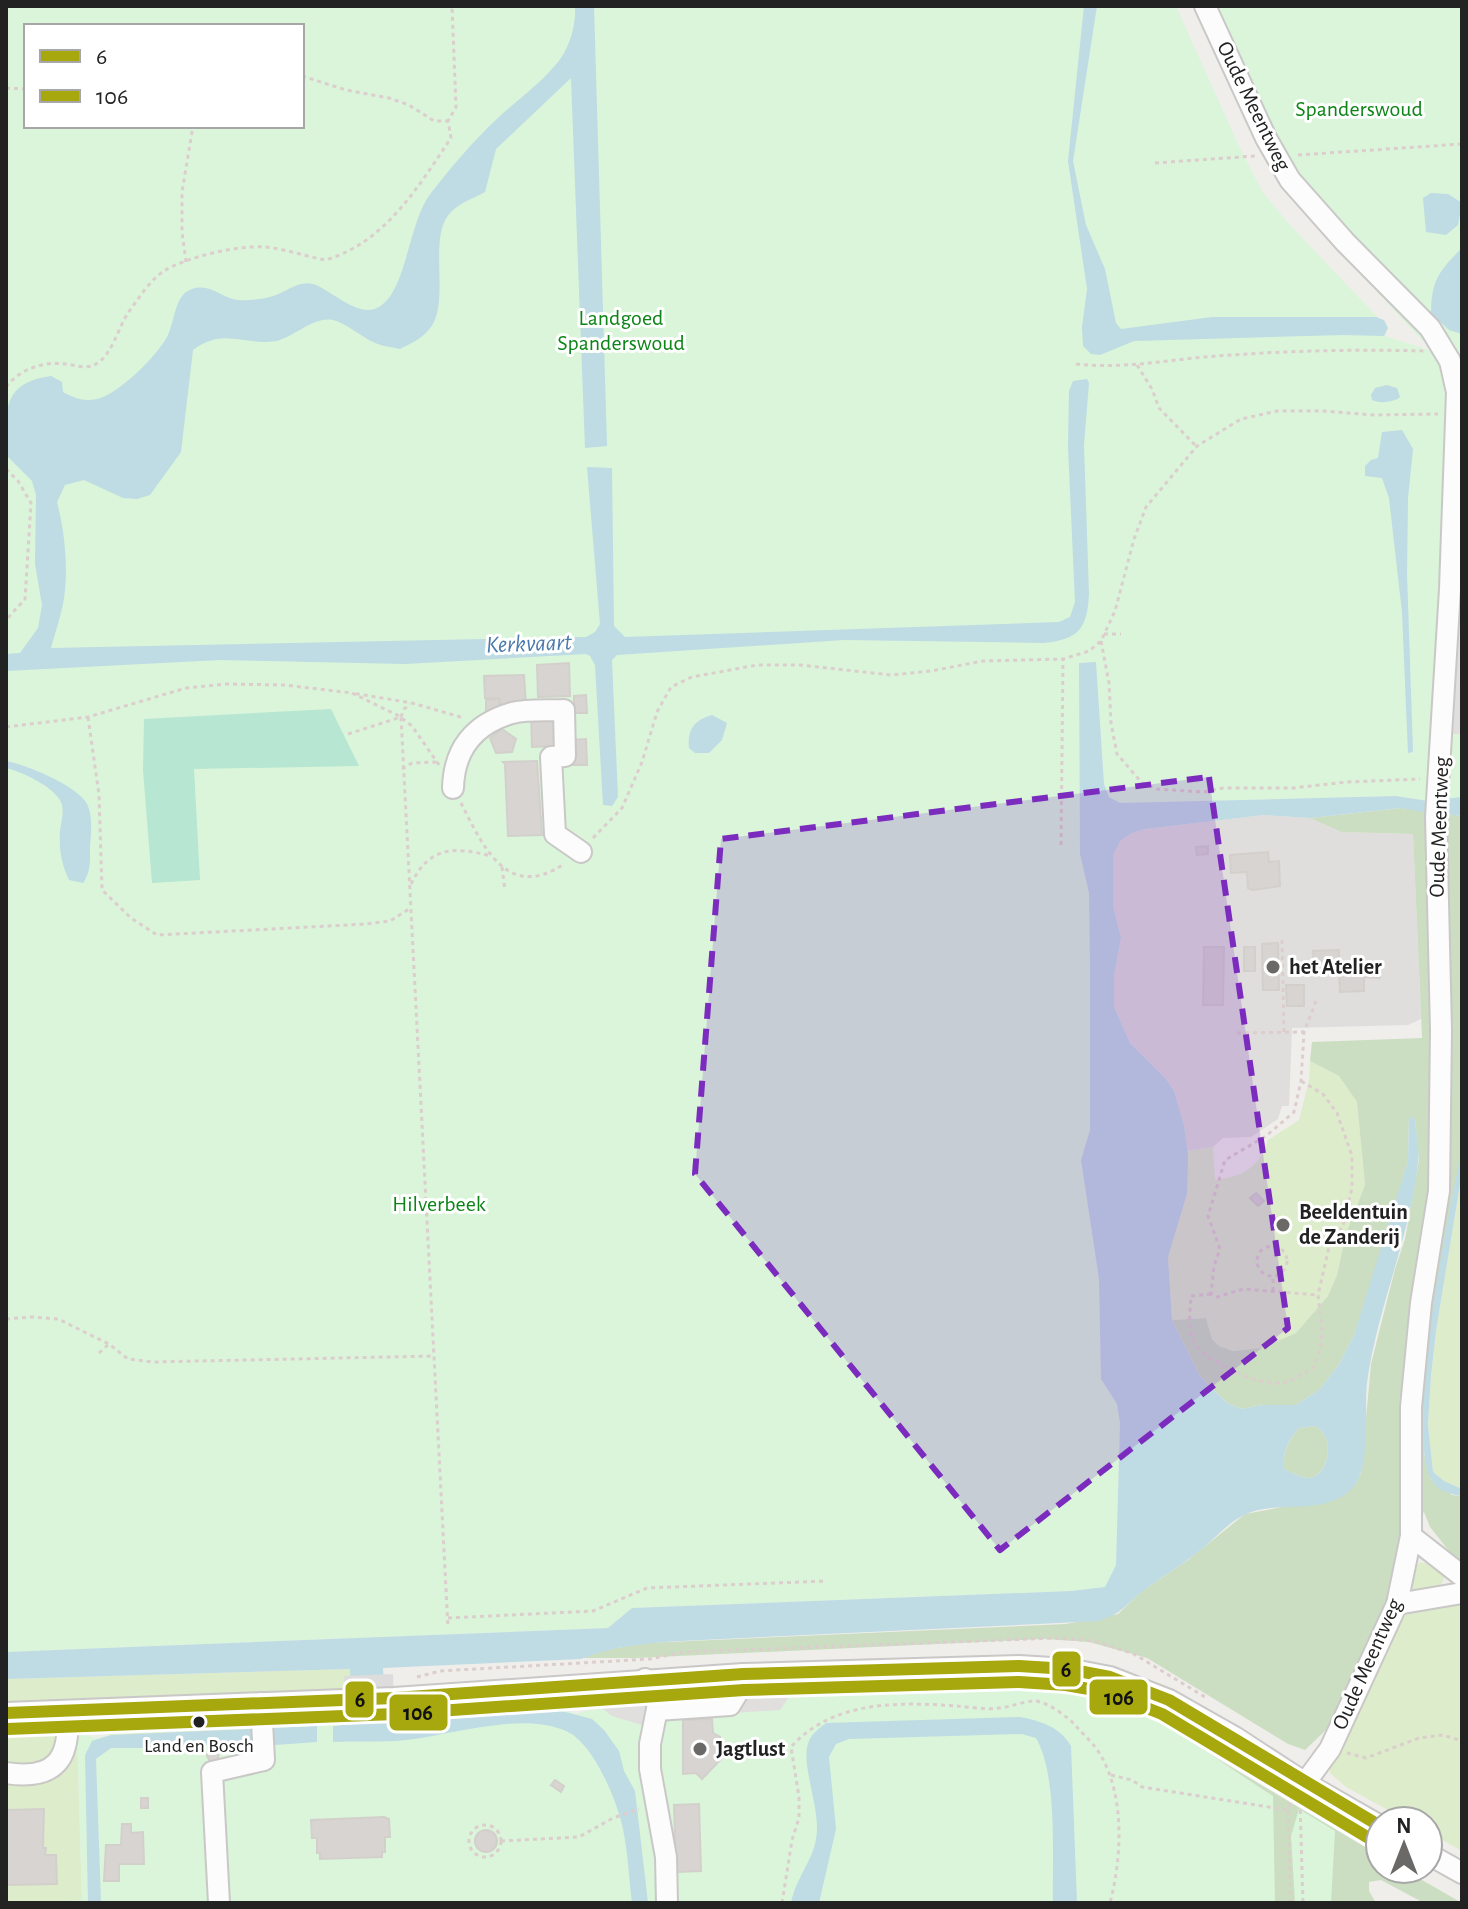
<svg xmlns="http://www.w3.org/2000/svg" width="1468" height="1909" viewBox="0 0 1468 1909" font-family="'Alegreya Sans',sans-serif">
<rect width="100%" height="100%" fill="#f0eeeb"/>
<!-- residential -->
<path fill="#dfdedc" d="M1264,815L1310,818L1341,832L1413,834L1421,1019L1408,1025L1292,1028L1289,1106H1282L1278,1119L1251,1137L1223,1138L1213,1147L1187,1151L1184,1125L1174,1091L1166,1079L1130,1043L1114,1007V976L1121,938L1113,906V856L1120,841L1132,833L1145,829Z"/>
<!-- grass -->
<g fill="#ddeccb">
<path d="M1310,1061L1339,1076L1357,1102L1365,1186L1346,1234L1337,1275L1328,1296L1296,1333L1261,1348L1233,1351L1219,1346L1212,1339L1206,1318L1172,1320L1168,1257L1187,1194V1151L1213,1147L1215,1180C1242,1177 1260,1167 1268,1140L1299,1120L1309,1080Z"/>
<path d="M1462,1172V1489L1444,1481L1433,1472L1428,1425L1431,1376L1436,1331Z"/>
<path d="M1421,1562L1434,1566L1445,1576L1441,1585L1425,1596L1408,1585L1413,1567Z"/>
<path d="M1462,1599V1851L1428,1832V1821H1408L1346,1787L1330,1773V1763L1386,1648L1406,1614L1418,1607Z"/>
<path d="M351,1669L352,1725L111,1735L77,1732L82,1901L6,1903V1679Z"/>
</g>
<!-- forest -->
<g fill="#cbdec1">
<path d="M1401,808L1462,816V1148L1431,1327L1423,1422L1424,1454L1431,1480L1452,1495L1462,1496V1563L1460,1565L1430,1527L1424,1512L1405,1530L1389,1599L1327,1729L1305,1750L1288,1744L1147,1658L1089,1642L1045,1639L636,1658H583L601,1651L645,1643L1066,1624L1118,1614L1141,1592L1188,1560L1245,1514L1342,1496L1355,1485L1361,1473L1371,1364L1395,1269L1405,1239L1419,1160L1415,1120L1409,1116L1408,1161L1379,1259L1354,1335L1338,1366L1319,1390L1296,1405H1262L1241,1409L1227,1403L1200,1376L1172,1320L1206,1318L1212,1339L1219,1346L1233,1351L1261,1348L1296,1333L1328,1296L1337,1275L1346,1234L1365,1185L1357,1102L1339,1076L1310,1061L1312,1042L1422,1038L1413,834L1341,832L1310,818Z"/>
<path d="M1315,1426C1338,1438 1327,1477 1309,1478C1302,1478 1291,1472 1284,1469C1283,1451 1287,1442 1299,1428Z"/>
<path d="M1099,1696L1122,1705L1161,1725L1380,1856V1869H1403L1462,1903H1424L1381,1880L1369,1882V1891L1376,1903H1256Z"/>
</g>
<!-- park -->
<g fill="#daf5da" fill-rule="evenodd">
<path d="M6,6H1176L1238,144L1262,191L1288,223L1388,328L1385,336L1432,351L1335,247L1272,164L1196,6H1462V813L1428,801L1396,796L1120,803L1109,797L1104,784L1096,662L1079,663L1080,854L1089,893L1090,967V1130L1081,1160L1099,1279L1101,1379L1117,1404L1120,1423L1116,1565L1105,1587L1071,1591L632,1608L608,1628L6,1652ZM26,26H302V126H26Z"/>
<path d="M1019,1684C1047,1686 1073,1688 1100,1696C1158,1714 1221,1763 1273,1796L1275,1903H22L82,1900L77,1732L96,1738L111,1735L396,1723L491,1708L553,1706L576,1714L599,1707L602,1699L748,1691Z"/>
<path d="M1299,1809L1335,1831L1331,1903H1295L1291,1836Z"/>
</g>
<!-- pitch -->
<path fill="#b7e6d2" d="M331,709L359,766L194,769L200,880L152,883L143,770L144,719Z"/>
<!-- parking -->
<g fill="#e0dfde">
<path d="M1457,566H1462V734H1447Z"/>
<path d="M794,1690L780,1710L671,1717L648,1727L612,1716L599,1706L602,1699Z"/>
</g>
<!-- water -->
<g fill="#bfdbe3" fill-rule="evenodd">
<path d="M575,6H594L607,446L585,448L571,78L496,149L485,192C474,198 460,203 452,211C426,234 451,299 431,327C423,338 412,343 400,349C391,347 380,346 371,341C359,335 346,323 333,320C314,316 294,337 276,341C242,346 224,327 193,350L181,452L150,495L137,499L123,498L84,480L65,485L57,502C65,532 69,573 63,604C60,619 55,633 51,648L586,637L595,632L600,624L587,467L612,468L614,626L625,637L1059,622L1070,617L1075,602L1068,447L1069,391L1073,381L1087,379L1089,383L1084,445L1089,594C1087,629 1079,639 1044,643L844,640L617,655L612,660L618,797L612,806L603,805L595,665L590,656L586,654L405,664L220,660L6,671V654L20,653L38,628L42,605L35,564L36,495L32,481L6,455C6,413 0,383 51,376L62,382L63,392C74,398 84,402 97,399C119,394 158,355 168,335C175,320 175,294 192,289C210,283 220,297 237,300C247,301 264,299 273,296C287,292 298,280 313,284C332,290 358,319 379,307C407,291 408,222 431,193C452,166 475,139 500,116C520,98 545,80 561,58C571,43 576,24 575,6Z"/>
<path d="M1084,6H1097L1073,161L1086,225L1105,269L1116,323L1121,329L1212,317H1376L1384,320L1388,328L1384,336L1343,335L1134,341L1100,355L1091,354L1083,346L1082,327L1087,289L1068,161Z"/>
<path d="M1431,193L1448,194L1462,203L1458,225L1446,235L1426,232L1423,198Z"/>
<path d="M1462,248V334L1449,330L1431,313C1431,280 1440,270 1462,248Z"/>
<path d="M1387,385L1397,388L1400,397C1394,402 1380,404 1372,400L1371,395L1375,388Z"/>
<path d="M1402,430L1413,449L1408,498L1407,574L1413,752L1408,753L1402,612L1389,498L1382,478L1365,476V466L1371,460L1378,458L1382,432Z"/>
<path d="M1096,662L1104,784L1109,797L1120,803L1396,796L1428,801L1429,813L1401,808L1310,818L1264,815L1145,829L1132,833L1120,841L1113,856V906L1121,938L1114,976V1007L1130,1043L1166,1079L1174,1091L1184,1125L1188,1156L1187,1194L1168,1257L1172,1320L1200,1376L1227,1403L1241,1409L1262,1405H1296L1319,1390L1338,1366L1354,1335L1408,1161L1409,1115L1415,1120C1416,1134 1420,1149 1418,1163C1410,1238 1377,1308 1367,1383C1364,1410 1371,1463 1355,1485C1329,1518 1279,1499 1246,1514C1230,1521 1216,1537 1203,1548C1184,1564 1163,1576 1143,1591C1125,1605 1123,1613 1099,1621L681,1641C647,1643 613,1646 581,1659L383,1668L387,1724L550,1708L592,1719L604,1730L619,1751L624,1771L635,1791L648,1903H632C629,1879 628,1853 623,1829C617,1801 594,1743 566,1731C519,1710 444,1738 395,1741C374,1742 354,1741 333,1742V1726L352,1724L350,1669L6,1679V1652L608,1628L632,1608L1071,1591L1105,1587L1116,1565L1120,1423L1117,1404L1101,1379L1099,1279L1081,1160L1090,1130V967L1089,893L1080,854L1079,663ZM1315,1426C1338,1438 1327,1477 1309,1478C1302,1478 1291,1472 1284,1469C1283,1450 1287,1442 1299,1428Z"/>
<path d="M712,715L727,723L722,740L709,753H695L689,748C687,729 695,720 712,715Z"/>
<path d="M6,761C25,764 78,786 87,804C93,816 91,834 90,847C90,861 91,872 83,883L69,880C61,863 59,849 60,831C61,823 64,813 62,805C59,789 21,771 6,768Z"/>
<path d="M1462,797V816L1443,814L1445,799Z"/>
<path d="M1462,1148V1172L1436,1331L1431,1376L1428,1425L1433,1472L1444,1481L1462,1489V1496C1450,1494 1437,1491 1431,1479C1404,1424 1449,1214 1462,1148Z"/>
<path d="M1020,1717C1041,1721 1060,1727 1071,1746L1077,1903H1053C1052,1858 1058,1776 1036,1738L1022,1734L849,1739L836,1744L829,1757L836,1829L819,1903H791C795,1880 813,1860 816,1839C822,1810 799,1763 809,1741C812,1733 820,1728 826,1723Z"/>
<path d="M317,1726V1742L233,1748L216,1743L196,1748H111L96,1759L101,1903H88L85,1755L92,1741L111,1735Z"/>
</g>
<!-- pier -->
<g fill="#dedddd">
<path d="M393,1674L394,1707L346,1708L344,1676Z"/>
<path d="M395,1710V1719L346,1721V1712Z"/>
</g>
<!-- building -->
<g fill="#d7d4d2" stroke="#d3d0cc" stroke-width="2">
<path d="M569,663L570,696L538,697L537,665Z"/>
<path d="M524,675L526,706L501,707L500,698H485L484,676Z"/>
<path d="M586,695L587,713H574V696Z"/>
<path d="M499,699V711L486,712V700Z"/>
<path d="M531,714H557V746L532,747Z"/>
<path d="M502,729L516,739L512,752L496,753L490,738Z"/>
<path d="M586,739L587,765H572L571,740Z"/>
<path d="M537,761L542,835L508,836L505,764L503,762Z"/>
<path d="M1208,846V854L1197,855L1196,847Z"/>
<path d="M1268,852L1269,862L1279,861L1280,886L1252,890L1248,888L1247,872L1231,873L1230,855Z"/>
<path d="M1278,943L1279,990H1263L1262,944Z"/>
<path d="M1204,947H1224L1223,1005H1203Z"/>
<rect x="1244" y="947" width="11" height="24"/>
<path d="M1339,950V969L1314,970L1313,951Z"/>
<path d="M1363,966L1368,967V971H1380V978L1364,977V991L1340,992L1339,968Z"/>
<path d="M1286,985H1304V1006H1287Z"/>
<path d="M1256,1193L1264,1201L1258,1206L1250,1198Z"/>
<path d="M712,1719L713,1733L720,1737L721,1744L716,1749L724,1756L702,1779L696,1773L683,1774V1720Z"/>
<path d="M209,1744H217L219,1747L218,1761L211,1763L207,1756Z"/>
<path d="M555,1780L564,1786L561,1792L551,1785Z"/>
<rect x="141" y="1798" width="7" height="10"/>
<path d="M699,1804L701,1871L676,1872L674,1805Z"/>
<path d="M44,1809L43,1848H46L45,1855H56L57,1884L6,1885V1810Z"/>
<path d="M384,1817L389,1819L390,1837H385V1852H382V1857L320,1859V1853H317V1838H312L311,1820Z"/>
<path d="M122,1824H131V1833L143,1832L144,1864H119V1881H104L106,1845H121Z"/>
<circle cx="486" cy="1841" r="11"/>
</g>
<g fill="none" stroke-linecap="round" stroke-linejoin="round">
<!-- minor casing -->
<g stroke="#c9c8c7" stroke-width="24">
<g id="minor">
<path d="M1205,6L1266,138L1290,180L1345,242L1430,328L1450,361L1457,392L1450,589L1436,817L1441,1030L1439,1191L1421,1303L1411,1407V1536L1397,1604L1330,1749L1305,1783"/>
<path d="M453,788C454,749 474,724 512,713C528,709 547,711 564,710L565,756L551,757L555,834L581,852"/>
<path d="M1411,1536L1462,1576"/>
<path d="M1397,1604L1462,1593"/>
<path d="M645,1679L648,1688L658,1704L650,1744V1769L666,1857L667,1903"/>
<path d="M657,1710L730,1705L741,1687L743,1674"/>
<path d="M6,1713L394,1698L743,1674L1019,1666L1068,1669L1110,1677L1169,1700L1236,1738L1305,1783L1380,1826"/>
<path d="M6,1773C57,1781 71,1757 67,1711"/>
<path d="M1428,1854L1462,1873"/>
<path d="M219,1903L212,1772L264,1760L261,1703"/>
</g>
</g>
<!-- path -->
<g stroke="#dccecd" stroke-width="3" stroke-dasharray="4 4" stroke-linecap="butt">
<path d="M302,76L346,90L389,98L409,105L434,121H448"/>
<path d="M6,88L26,89"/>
<path d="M1298,155L1462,144"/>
<path d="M1155,163L1255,156"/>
<path d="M186,262L182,232V192L193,126"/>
<path d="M1076,364C1120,369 1161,361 1204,357C1277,351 1352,349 1425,351"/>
<path d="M1137,365L1152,389L1159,408L1195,445"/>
<path d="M6,387C20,369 43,361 66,364C76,365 86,370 96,364C112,355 118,328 128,313C138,299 150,280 164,271C186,257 238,245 265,247C285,249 305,256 325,260C385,243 418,187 451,138L448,121L456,107L452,6"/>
<path d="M6,469L18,481L31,503L25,599L6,620"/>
<path d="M1104,634H1121"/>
<path d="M1101,641L1109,683L1111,723L1117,754L1142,783L1157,789L1204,792L1223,788H1293L1347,782L1420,779"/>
<path d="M88,717L99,795L102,890L131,918L157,935L366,924L390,921L409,909"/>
<path d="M401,717L404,709L410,704"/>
<path d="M6,727L88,717L186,688L226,684L284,685L352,693"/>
<path d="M348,734L401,717L448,1628"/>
<path d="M439,765L412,726L399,716L352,693L412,703L464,718"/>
<path d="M402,769L412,763L437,762"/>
<path d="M461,803C483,846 507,902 564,864"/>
<path d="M593,838L622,808L642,762L657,712L671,687L692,677L757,665H800L891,675L931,671L983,661L1063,659L1089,651L1101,641L1115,611L1134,539L1146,507L1197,446L1241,419L1277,411H1323L1374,415L1438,414"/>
<path d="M1061,845L1063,659"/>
<path d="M502,867L505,891"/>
<path d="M411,884C429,847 453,846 491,856"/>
<path d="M1282,940L1284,1032"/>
<path d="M1316,1001L1304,1032L1301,1081L1294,1112L1266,1136L1225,1160L1208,1216L1220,1249L1214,1266L1211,1294L1217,1297L1243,1289L1318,1295"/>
<path d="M1237,1033L1304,1032"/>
<circle cx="1272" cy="1261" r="15"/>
<path d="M1273,1291V1276"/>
<path d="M1211,1294L1191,1296C1190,1309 1188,1327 1193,1340C1202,1361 1265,1390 1286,1382C1296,1379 1305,1372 1314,1367L1321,1346L1322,1326L1318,1295L1329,1247L1343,1226L1352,1188V1156L1337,1113L1323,1094L1301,1081"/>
<path d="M6,1319L31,1317L58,1319L109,1344L128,1359L153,1362L434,1356"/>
<path d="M99,1353L109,1344"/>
<path d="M448,1618L593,1611L647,1588L827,1581"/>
<path d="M417,1677L440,1671L650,1659L684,1652L1056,1638L1094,1641L1134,1654L1205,1697"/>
<path d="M1347,1753L1366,1758L1419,1738L1443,1735L1462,1741"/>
<path d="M1111,1775L1132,1780L1142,1787L1288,1810"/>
<path d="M1300,1802L1303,1903"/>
<circle cx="485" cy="1841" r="16"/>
<path d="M501,1841L579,1837L613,1818L639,1809"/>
<path d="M782,1903L792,1840L799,1818V1797L791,1747C833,1700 899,1702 957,1706C970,1707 986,1710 999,1708C1011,1707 1024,1701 1035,1701C1048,1702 1068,1717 1076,1726C1084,1735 1094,1744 1100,1754C1125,1796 1122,1857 1110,1903"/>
<path d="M1291,1903L1288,1810L1292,1798"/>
</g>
<!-- minor -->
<use href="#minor" stroke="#fdfcfc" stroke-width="20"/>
<!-- bus-1 casing -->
<g stroke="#fff" stroke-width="18">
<path id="bus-1" d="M6,1713L394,1698L743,1674L1019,1666L1068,1669L1110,1677L1169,1700L1380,1826"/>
</g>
<!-- bus-2 casing -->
<g stroke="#fff" stroke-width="18">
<path id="bus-2" d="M7,1729L395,1714L744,1690L1019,1682L1066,1685L1106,1692L1162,1714L1372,1840"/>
</g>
<!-- bus-1 -->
<use href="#bus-1" stroke="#a7a70e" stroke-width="12"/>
<!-- bus-2 -->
<use href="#bus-2" stroke="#a7a70e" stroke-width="12"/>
</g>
<!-- marked area -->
<path fill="#7b2cbf" fill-opacity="0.2" stroke="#7b2cbf" stroke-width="6" stroke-dasharray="16 10" stroke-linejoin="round" d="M1209,777L1288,1328L1000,1550L695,1174L721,839Z"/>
<!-- markers -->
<g fill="#6a6968" stroke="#fff" stroke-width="3">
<circle cx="1273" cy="967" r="8"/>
<circle cx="1283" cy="1225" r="8"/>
<circle cx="700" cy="1749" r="8"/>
</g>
<circle fill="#222" stroke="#fff" stroke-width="3" cx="199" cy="1722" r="7"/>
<g text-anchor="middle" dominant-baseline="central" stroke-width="6" stroke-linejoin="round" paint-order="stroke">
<!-- bus labels -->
<g font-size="20" fill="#222" stroke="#fff">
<text x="199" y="1746">Land en Bosch</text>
</g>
<!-- street labels -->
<g font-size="22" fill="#222" stroke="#fff">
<text transform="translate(1254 106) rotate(64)">Oude Meentweg</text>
<text transform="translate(1439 827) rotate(-88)">Oude Meentweg</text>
<text transform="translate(1367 1664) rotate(-66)">Oude Meentweg</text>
</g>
<!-- park labels -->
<g font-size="22" fill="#0c8416" stroke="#fff">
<text x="1359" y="109">Spanderswoud</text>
<text x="621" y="318">Landgoed<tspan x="621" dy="25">Spanderswoud</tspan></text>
<text x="439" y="1204">Hilverbeek</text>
</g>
<!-- poi labels -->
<g font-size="22" font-weight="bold" fill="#222" stroke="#fff" text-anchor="start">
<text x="1289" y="967">het Atelier</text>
<text x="1299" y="1212">Beeldentuin<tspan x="1299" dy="25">de Zanderij</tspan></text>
<text x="716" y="1749">Jagtlust</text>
</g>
<!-- water labels -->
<g font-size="24" font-style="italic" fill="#4a7aab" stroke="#fff">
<text transform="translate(529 644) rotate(-2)">Kerkvaart</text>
</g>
</g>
<g stroke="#fff" stroke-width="3">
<rect x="1051" y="1650" width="31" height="38" rx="8" fill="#a7a70e"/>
<rect x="1088" y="1678" width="61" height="38" rx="8" fill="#a7a70e"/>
<rect x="344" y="1680" width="31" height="39" rx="8" fill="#a7a70e"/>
<rect x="388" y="1693" width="61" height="39" rx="8" fill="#a7a70e"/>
</g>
<g font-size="22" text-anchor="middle" font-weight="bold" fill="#111">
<text x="1066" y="1677">6</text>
<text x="1119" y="1705">106</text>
<text x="360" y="1707">6</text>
<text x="418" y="1720">106</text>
</g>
<!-- border -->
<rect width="1468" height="1909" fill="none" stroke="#222222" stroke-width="16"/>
<!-- legend -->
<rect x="24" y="24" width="280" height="104" fill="#ffffff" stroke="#a7a7a7" stroke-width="2"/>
<rect x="40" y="50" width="40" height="12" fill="#a7a70e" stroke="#a7a7a7" stroke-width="2"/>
<text x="96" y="64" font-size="24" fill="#222222">6</text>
<rect x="40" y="90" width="40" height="12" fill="#a7a70e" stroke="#a7a7a7" stroke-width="2"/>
<text x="96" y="104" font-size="24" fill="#222222">106</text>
<!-- north arrow -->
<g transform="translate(1404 1845)"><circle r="38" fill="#ffffff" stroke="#a7a7a7" stroke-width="2"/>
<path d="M0-6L14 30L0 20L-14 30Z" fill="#6a6968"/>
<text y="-12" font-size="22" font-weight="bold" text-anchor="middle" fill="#222222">N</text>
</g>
</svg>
